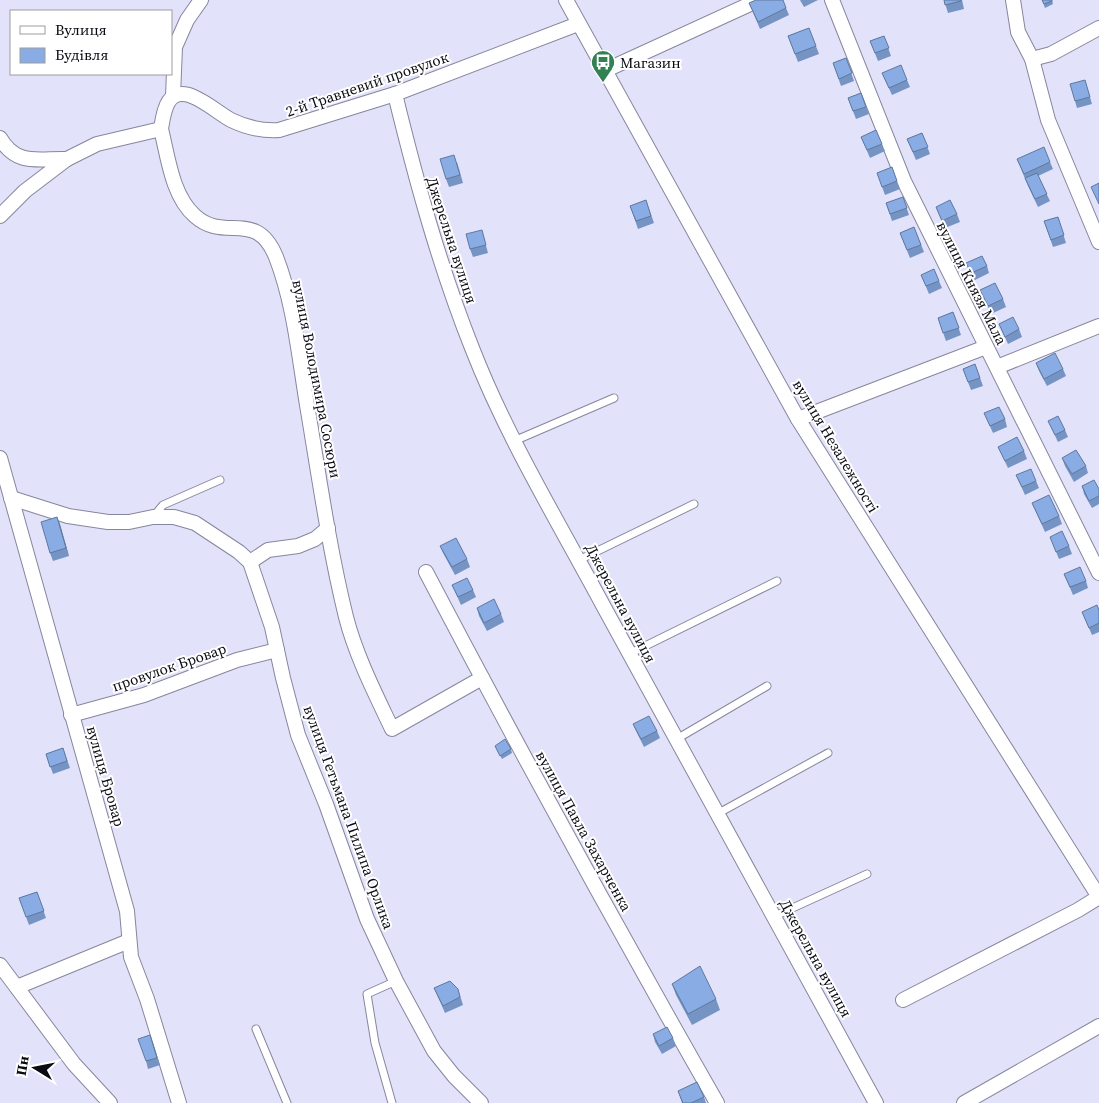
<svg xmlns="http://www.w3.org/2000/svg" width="1099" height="1103" viewBox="0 0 1099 1103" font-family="'Source Serif 4',serif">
<rect width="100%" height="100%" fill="#e2e3fb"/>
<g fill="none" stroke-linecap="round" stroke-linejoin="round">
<!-- service casing -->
<g stroke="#86869c" stroke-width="9">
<g id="service">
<path d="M514,441L614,398"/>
<path d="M153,517L163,505L220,480"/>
<path d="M579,560L694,504"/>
<path d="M629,654L777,581"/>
<path d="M675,740L767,686"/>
<path d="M717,814L828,753"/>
<path d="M775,916L867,874"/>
<path d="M256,1029L287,1103"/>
<path d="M392,1103L375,1043L367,994L396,981"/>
</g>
</g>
<!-- minor casing -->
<g stroke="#86869c" stroke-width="16">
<g id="minor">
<path d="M566,0L798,419L1099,897"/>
<path d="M832,0L904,181L1099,573"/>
<path d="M1013,0L1018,32L1032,59L1048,120L1099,242"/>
<path d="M1032,59L1051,54L1099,28"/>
<path d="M604,71L759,0"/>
<path d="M395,94C416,180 439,265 472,348C507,438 559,523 605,609C694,774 786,938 876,1103"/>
<path d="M173,96L175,47L187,20L201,0"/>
<path d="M161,129C162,123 163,116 165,110C176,73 212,110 231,120C247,128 261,131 279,130L395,94L578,24"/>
<path d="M0,138C17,167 39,158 67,159L25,191L0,216"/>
<path d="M67,159L97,144L161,129C168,157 172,196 195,216C225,243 256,208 276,257C294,303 299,357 307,405C319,476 329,548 346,617C356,656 375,693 392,729L482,678"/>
<path d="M997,367L1099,326"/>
<path d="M798,419L986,347"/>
<path d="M0,458L127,911L131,957L147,999L179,1103"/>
<path d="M11,498L68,516L108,522H129L153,517H174L195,523L239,552L250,562L272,627L283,678L298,735L326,804L367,919L396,981L434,1051L454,1076L481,1103"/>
<path d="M250,562L268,550L298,546L315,539L328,528"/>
<path d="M426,572C520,751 617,928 717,1103"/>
<path d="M71,715L144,695L237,660L277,650"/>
<path d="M0,965L74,1064L110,1103"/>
<path d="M17,987L129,941"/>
<path d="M903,1000L1078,910L1099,897"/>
<path d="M964,1103L1099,1026"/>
</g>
</g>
<!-- service -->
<use href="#service" stroke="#fff" stroke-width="7"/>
<!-- minor -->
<use href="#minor" stroke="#fff" stroke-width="14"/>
</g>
<!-- wall -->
<g fill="#7594c3">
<path d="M800,0H818L804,7Z"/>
<path d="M944,0H962L964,9L948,13Z"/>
<path d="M1042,0H1052L1053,4L1045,8Z"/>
<path d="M749,3L786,8L789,15L760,29Z"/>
<path d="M809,28L819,54L798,62L788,36Z"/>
<path d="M884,36L891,56L878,61L870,41Z"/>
<path d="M846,58L854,81L841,86L833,63Z"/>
<path d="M882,73L907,80L910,87L892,95Z"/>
<path d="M1085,80L1092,104L1077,108L1075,101Z"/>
<path d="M861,93L869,114L856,119L848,98Z"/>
<path d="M922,133L930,154L916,160L907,139Z"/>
<path d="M861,137L882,144L885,151L870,158Z"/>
<path d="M1017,159L1050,162L1053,169L1038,176L1050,201L1038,207L1028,186Z"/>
<path d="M457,162L463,183L449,187L446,179Z"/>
<path d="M892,167L900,189L885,195L877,173Z"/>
<path d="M903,197L909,215L892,221L886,203Z"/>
<path d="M646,200L654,223L638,229L630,206Z"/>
<path d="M936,207L957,214L960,222L945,228Z"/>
<path d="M1058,217L1066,243L1053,247L1044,221Z"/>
<path d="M914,227L924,252L910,258L900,233Z"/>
<path d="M484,238L488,253L473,257L470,249Z"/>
<path d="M966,263L987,266L989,273L973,281Z"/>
<path d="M921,275L939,281L942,288L929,294Z"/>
<path d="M980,290L1003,299L1006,307L991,314Z"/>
<path d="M953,312L961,335L946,341L938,318Z"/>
<path d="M999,324L1019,329L1022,337L1008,344Z"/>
<path d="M1036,363L1063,369L1066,376L1047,386L1039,371Z"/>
<path d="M975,364L983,386L971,390L963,369Z"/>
<path d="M984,413L1005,419L1007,427L993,433Z"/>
<path d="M1048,421L1065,430L1068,437L1058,442Z"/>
<path d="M998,447L1024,451L1027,459L1008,468Z"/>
<path d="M1062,458L1086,466L1088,473L1074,482L1065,466Z"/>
<path d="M1016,475L1036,481L1039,488L1025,495Z"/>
<path d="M1082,486L1099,489V504L1092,508L1084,494Z"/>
<path d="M1032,503L1059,516L1062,524L1045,532Z"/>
<path d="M57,517L69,556L53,561L50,553Z"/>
<path d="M1050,537L1069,546L1072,554L1059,559Z"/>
<path d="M440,546L467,559L470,567L455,575L443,553Z"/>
<path d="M1064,574L1086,581L1088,588L1073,595Z"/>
<path d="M452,585L473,590L476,597L461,605Z"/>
<path d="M477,608L501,614L504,622L487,631L479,616Z"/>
<path d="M1099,610V632L1092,635L1082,612Z"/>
<path d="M633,724L657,731L660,738L644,747L636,731Z"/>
<path d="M495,746L511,749L512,753L502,759Z"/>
<path d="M63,748L70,768L53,774L46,754Z"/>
<path d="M37,892L46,918L29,925L19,898Z"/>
<path d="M672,984L716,999L720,1010L692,1025L676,995Z"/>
<path d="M434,988L458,989L463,1005L445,1013Z"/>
<path d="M653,1034L673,1038L676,1046L662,1054L655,1042Z"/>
<path d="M153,1043L160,1065L148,1069L146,1061Z"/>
<path d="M678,1091L704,1097L706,1103H682Z"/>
</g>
<!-- shaded-wall -->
<path fill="#5f789f" d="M57,517L60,524L69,556L66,548Z"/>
<!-- building -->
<g fill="#88ace3" stroke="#5f789f">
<path d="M756,0H783L786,8L758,22L749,3Z"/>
<path d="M944,0H961V1L945,5Z"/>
<path d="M1042,0H1052V1L1044,4Z"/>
<path d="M809,28L816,46L795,54L788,36Z"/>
<path d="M884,36L889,48L875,53L870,41Z"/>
<path d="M846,58L852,73L839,79L833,63Z"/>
<path d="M901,65L907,80L889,88L882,73Z"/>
<path d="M1085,80L1090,97L1075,101L1070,84Z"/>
<path d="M861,93L866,107L853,111L848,98Z"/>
<path d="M876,130L882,144L867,150L861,137Z"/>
<path d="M922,133L928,147L913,152L907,139Z"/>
<path d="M1044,147L1050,162L1024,174L1017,159Z"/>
<path d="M454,155L460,175L446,179L440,159Z"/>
<path d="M892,167L897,181L882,187L877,173Z"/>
<path d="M1037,173L1047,194L1035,199L1025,178Z"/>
<path d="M1099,183V204L1091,187Z"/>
<path d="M903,197L907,208L890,214L886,203Z"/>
<path d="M646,200L651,216L636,221L630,206Z"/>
<path d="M950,200L957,214L942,221L936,207Z"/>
<path d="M1058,217L1064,235L1051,240L1044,221Z"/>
<path d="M914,227L921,245L907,250L900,233Z"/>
<path d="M482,230L486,245L470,249L466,234Z"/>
<path d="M982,256L987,266L971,273L966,263Z"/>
<path d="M934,269L939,281L926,286L921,275Z"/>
<path d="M995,283L1003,299L988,306L980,290Z"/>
<path d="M953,312L959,328L943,333L938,318Z"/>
<path d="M1013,317L1019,329L1005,337L999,324Z"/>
<path d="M1055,353L1063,369L1044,379L1036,363Z"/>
<path d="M975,364L980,378L968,382L963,369Z"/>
<path d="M999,407L1005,419L990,426L984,413Z"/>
<path d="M1058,416L1065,430L1055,435L1048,421Z"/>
<path d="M1017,437L1024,451L1005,461L998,447Z"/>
<path d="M1076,450L1086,466L1072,474L1062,458Z"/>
<path d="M1031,469L1036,481L1022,487L1016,475Z"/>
<path d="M1094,480L1099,489V496L1089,501L1082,486Z"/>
<path d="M1049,495L1059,516L1042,524L1032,503Z"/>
<path d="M57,517L66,548L50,553L41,522Z"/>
<path d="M1062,531L1069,546L1056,552L1050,537Z"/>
<path d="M456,538L467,559L452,567L440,546Z"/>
<path d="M1080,567L1086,581L1070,587L1064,574Z"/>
<path d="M467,578L473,590L458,597L452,585Z"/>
<path d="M494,599L501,614L484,623L477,608Z"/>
<path d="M1097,605L1099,610V623L1089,628L1082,612Z"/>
<path d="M649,716L657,731L641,739L633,724Z"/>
<path d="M505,739L511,749L500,756L495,746Z"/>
<path d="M63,748L67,761L50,767L46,754Z"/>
<path d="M37,892L44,911L26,917L19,898Z"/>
<path d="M700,966L716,999L688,1014L672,984Z"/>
<path d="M450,981L458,989L460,997L443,1006L434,988Z"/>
<path d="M667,1027L673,1038L659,1046L653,1034Z"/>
<path d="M150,1035L157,1058L146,1061L138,1039Z"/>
<path d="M697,1082L704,1097L691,1103H683L678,1091Z"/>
</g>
<!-- icons -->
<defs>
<g id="bus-pin" transform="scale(1.25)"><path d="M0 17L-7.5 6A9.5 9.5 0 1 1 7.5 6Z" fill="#318152" stroke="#fff"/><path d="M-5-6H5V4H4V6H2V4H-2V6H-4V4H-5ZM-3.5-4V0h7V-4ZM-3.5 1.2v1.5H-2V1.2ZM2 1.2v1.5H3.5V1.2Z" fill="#fff"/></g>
</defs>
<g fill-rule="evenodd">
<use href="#bus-pin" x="603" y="62"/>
</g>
<g text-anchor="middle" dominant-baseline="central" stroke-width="4" stroke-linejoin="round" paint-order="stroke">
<!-- poi labels -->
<g font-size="15" fill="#0a0a12" stroke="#fff" text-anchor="start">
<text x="620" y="62">Магазин</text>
</g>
<!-- street labels -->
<g font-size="15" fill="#0a0a12" stroke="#fff">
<text transform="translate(367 84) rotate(-19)">2-й Травневий провулок</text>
<text transform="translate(452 240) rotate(72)">Джерельна вулиця</text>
<text transform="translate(972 283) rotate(63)">вулиця Князя Мала</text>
<text transform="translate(317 379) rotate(79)">вулиця Володимира Сосюри</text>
<text transform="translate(836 446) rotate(59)">вулиця Незалежності</text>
<text transform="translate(621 603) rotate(62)">Джерельна вулиця</text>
<text transform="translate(169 667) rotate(-19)">провулок Бровар</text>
<text transform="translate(106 776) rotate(74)">вулиця Бровар</text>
<text transform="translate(349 817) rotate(70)">вулиця Гетьмана Пилипа Орлика</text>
<text transform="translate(584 831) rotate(61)">вулиця Павла Захарченка</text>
<text transform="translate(816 958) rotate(61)">Джерельна вулиця</text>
</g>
</g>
<!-- legend -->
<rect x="10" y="10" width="162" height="65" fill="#ffffff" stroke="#9d9da0"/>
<rect x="20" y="26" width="25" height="8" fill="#ffffff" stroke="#9d9da0"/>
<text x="55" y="35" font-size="15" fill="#0a0a12">Вулиця</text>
<rect x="20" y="48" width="25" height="15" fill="#88ace3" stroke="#9d9da0"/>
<text x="55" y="60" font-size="15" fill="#0a0a12">Будівля</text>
<!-- north arrow -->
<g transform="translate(35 1068) rotate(280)" stroke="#ffffff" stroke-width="4" paint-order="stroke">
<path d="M0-4L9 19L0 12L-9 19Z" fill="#0a0a12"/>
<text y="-8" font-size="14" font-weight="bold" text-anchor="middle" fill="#0a0a12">Пн</text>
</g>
</svg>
